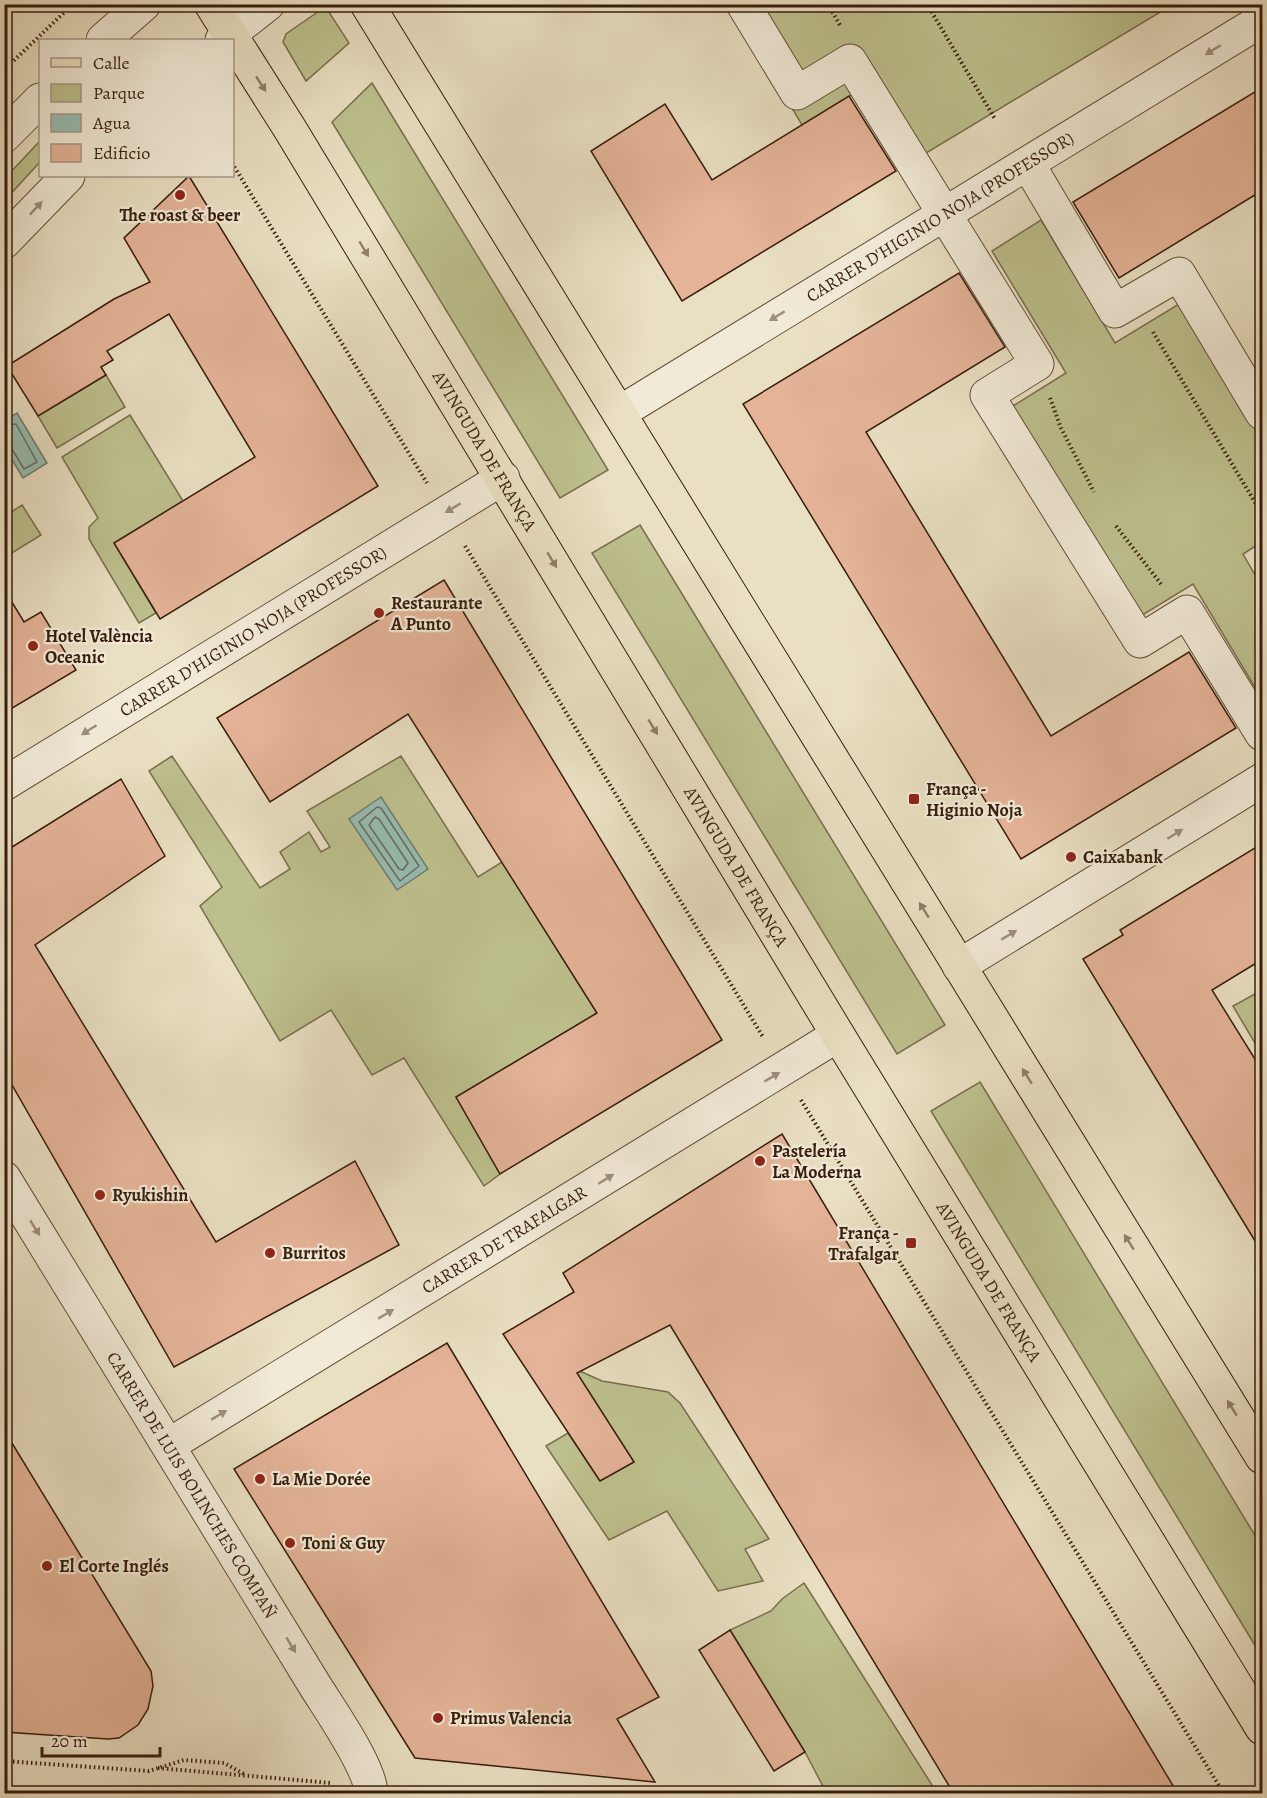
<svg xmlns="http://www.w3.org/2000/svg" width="1267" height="1798" viewBox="0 0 1267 1798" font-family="Alegreya,serif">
<rect width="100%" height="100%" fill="#e9dfc2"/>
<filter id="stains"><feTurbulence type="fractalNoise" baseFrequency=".00333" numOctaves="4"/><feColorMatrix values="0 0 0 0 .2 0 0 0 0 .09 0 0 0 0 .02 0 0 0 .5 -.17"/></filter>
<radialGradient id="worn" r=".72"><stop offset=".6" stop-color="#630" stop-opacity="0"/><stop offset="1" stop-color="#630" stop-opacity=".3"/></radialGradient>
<!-- green -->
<g fill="#bdc08e" stroke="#7a6e4d" stroke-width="1.5">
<path d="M731,5H1172L898,170L853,94L802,125Z"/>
<path d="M322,9L329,12L349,43L306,81L283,42L286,34Z"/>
<path d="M372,83L608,470L560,498L332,122Z"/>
<path d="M40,141V162L5,200V178Z"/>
<path d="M1041,220L1115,343L1179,304L1262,440V542L1243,554L1262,587V699L1193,584L1136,619L1008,409L1066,373L992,251Z"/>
<path d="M106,375L125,407L57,448L38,416Z"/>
<path d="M130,415L183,501L114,543L156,613L139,623L89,539V527L98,518L62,457Z"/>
<path d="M22,505L41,535L7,556L5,516Z"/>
<path d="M640,525L945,1025L897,1054L592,553Z"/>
<path d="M172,756L260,888L290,869L280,852L309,832L321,852L330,847L307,811L401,756L478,877L502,862L597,1013L456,1097L500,1174L484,1186L404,1058L372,1075L331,1010L280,1041L200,906L222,887L149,771Z"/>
<path d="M1262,990V1055L1233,1006Z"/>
<path d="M980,1082L1262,1547V1657L931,1111Z"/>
<path d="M573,1368L602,1381L668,1392L680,1403L769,1539L745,1549L763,1581L718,1591L667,1511L609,1540L546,1446L568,1433L600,1481L634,1462Z"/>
<path d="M804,1583L937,1793L825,1790L805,1752L730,1630L771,1611L782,1599Z"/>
</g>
<!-- water -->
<g fill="#97bdb2" stroke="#717d70" stroke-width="1.5">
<path d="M17,413L47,463L23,478L5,448V421Z"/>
<path d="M381,797L428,869L397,890L349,819Z"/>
</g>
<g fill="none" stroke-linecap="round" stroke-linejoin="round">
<!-- shore -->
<g stroke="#686d5f" stroke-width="1.5">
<path d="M4,426L16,424L37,462L24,469L12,449L4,446"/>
<path d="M377,807L381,808L419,866L400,881L359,822Z"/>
<path d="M375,817L379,819L408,863L403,870L399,869L369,825Z"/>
</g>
</g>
<!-- building -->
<g fill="#e4b398" stroke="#381d0c" stroke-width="1.5">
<path d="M1263,87V190L1119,278L1073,202Z"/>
<path d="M849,96L896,171L682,301L591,151L665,104L712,180Z"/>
<path d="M189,176L378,486L160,619L114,543L255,457L169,314L107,351L113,360L101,367L106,375L38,416L7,366L114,299L150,282L124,238Z"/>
<path d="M959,273L1005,347L866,432L1051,736L1189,652L1236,728L1021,859L743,404Z"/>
<path d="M444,580L722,1040L500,1174L456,1097L597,1013L408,714L270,802L217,718Z"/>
<path d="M4,589L24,622L41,612L76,670L4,713Z"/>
<path d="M121,779L165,856L35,945L216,1242L355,1161L399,1245L174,1367L4,1071V852Z"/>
<path d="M1263,843V959L1212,990L1263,1072V1254L1083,959L1123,935L1120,930Z"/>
<path d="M782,1134L1178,1794H954L670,1325L577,1373L634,1462L600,1481L503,1334L574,1292L563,1273Z"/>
<path d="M447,1343L659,1697L617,1719L655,1782L415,1758L234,1469Z"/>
<path d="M4,1430L151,1671L153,1686L148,1709L138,1725L119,1738L108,1739L4,1732Z"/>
<path d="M730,1630L805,1752L774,1771L699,1650Z"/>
</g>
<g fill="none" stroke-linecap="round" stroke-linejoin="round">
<!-- minor casing -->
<g stroke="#644e3a" stroke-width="35">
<g id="minor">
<path d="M743,4L797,93L850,61L1037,364L987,395L1140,641L1187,612L1262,734"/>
<path d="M103,40L144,4"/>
<path d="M222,40L268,4"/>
<path d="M4,136L40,100"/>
<path d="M1028,164L1115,311L1179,274L1262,413"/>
<path d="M4,242L68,176"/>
<path id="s1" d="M619,413L1262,20"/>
<path id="s2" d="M4,784L503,478"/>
<path d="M959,966L1262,780"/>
<path id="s3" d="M4,1178L314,1684C328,1707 372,1769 371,1794"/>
<path id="s4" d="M169,1445L838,1035"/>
</g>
</g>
<!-- major casing -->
<g stroke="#381d0c" stroke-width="35">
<g id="major">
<path id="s5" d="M211,4L290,129L838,1035L1262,1728"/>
<path d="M367,4L1262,1457"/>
</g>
</g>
<!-- path -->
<g stroke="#381d0c" stroke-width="4" stroke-dasharray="1.5 3" stroke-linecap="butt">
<path d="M828,4L841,27"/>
<path d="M927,4L995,119"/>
<path d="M4,70L73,4"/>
<path d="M232,163L427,483"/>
<path d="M1153,332L1262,514"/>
<path d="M1050,398L1061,428L1094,492"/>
<path d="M1116,526L1161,584"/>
<path d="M465,546L763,1037"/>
<path d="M801,1100L1224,1794"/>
<path d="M4,1761L149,1771L184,1760L224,1763L244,1774"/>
<path d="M158,1768L331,1783"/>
<path d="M407,1788L493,1794"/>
</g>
<!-- minor -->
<use href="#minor" stroke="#f1ead7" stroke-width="33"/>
<!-- major -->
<use href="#major" stroke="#e9dfc2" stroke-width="33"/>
</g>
<!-- one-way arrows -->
<defs><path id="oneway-solid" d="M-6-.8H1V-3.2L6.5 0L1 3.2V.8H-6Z" transform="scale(1.5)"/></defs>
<g fill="#9e8e7c">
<use href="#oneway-solid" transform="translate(1213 50) rotate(148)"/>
<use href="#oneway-solid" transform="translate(36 208) rotate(-47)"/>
<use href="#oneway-solid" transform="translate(777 316) rotate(149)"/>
<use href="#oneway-solid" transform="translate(453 508) rotate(149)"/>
<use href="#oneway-solid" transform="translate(89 730) rotate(148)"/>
<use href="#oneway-solid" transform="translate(1175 834) rotate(-32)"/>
<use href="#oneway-solid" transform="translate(1009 935) rotate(-31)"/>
<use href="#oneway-solid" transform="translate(772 1077) rotate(-31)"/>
<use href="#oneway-solid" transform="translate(606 1179) rotate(-32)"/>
<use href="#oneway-solid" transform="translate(35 1228) rotate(58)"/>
<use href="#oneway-solid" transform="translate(386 1314) rotate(-31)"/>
<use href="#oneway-solid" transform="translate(219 1415) rotate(-31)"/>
<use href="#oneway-solid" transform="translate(291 1645) rotate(59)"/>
</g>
<g fill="#907e67">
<use href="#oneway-solid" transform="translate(261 84) rotate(57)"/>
<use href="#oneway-solid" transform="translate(364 249) rotate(59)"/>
<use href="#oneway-solid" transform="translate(552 560) rotate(59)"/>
<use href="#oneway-solid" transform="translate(653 727) rotate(59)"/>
<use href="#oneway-solid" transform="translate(924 910) rotate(-122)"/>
<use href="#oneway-solid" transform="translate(1027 1076) rotate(-122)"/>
<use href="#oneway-solid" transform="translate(1129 1242) rotate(-122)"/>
<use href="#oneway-solid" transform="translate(1232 1408) rotate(-122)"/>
</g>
<!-- markers -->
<g fill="#8f2418" stroke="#f1ead7" stroke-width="2">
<circle cx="180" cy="195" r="6"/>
<circle cx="379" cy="613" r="6"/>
<circle cx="33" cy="646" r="6"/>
<rect x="908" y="793" width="12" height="12" rx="3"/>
<circle cx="1071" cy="857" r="6"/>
<circle cx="760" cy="1161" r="6"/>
<circle cx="100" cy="1195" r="6"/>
<rect x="905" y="1237" width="12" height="12" rx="3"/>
<circle cx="270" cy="1253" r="6"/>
<circle cx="260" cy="1479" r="6"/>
<circle cx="290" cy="1543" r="6"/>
<circle cx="47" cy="1566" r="6"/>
<circle cx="438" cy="1718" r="6"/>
</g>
<g text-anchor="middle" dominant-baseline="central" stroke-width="4.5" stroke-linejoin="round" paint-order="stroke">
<!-- poi labels -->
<g font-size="18" font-weight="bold" fill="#381d0c" stroke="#f1ead7" text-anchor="start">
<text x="180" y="215" text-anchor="middle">The roast &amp; beer</text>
<text x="391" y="603">Restaurante<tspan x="391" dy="21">A Punto</tspan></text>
<text x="45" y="636">Hotel València<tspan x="45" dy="21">Oceanic</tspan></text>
<text x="926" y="789">França -<tspan x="926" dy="21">Higinio Noja</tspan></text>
<text x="1083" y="857">Caixabank</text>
<text x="772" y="1151">Pastelería<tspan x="772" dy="21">La Moderna</tspan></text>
<text x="112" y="1195">Ryukishin</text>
<text x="899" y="1233" text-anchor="end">França -<tspan x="899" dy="21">Trafalgar</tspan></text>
<text x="282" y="1253">Burritos</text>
<text x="272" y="1479">La Mie Dorée</text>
<text x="302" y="1543">Toni &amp; Guy</text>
<text x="59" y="1566">El Corte Inglés</text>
<text x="450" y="1718">Primus Valencia</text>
</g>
<!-- street labels -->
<g font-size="18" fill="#381d0c" stroke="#f1ead7">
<text stroke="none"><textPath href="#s1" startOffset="376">CARRER D'HIGINIO NOJA (PROFESSOR)</textPath></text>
<text stroke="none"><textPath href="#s5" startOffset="524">AVINGUDA DE FRANÇA</textPath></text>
<text stroke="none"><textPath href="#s2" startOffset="292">CARRER D'HIGINIO NOJA (PROFESSOR)</textPath></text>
<text stroke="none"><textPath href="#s5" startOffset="1010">AVINGUDA DE FRANÇA</textPath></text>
<text stroke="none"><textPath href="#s4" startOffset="393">CARRER DE TRAFALGAR</textPath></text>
<text stroke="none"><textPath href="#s5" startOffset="1496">AVINGUDA DE FRANÇA</textPath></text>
<text stroke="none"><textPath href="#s3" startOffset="360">CARRER DE LUIS BOLINCHES COMPAÑ</textPath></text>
</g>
</g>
<!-- margin -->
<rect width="1267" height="1798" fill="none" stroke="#e9dfc2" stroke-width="24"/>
<rect x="6" y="6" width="1255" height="1786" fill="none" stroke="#381d0c" stroke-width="3"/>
<rect x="12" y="12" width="1243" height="1774" fill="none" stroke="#381d0c" stroke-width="1.5"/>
<!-- legend -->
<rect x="39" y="39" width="195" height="138" fill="#f1ead7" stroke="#a79886" stroke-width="1.5"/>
<rect x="51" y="58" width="30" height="9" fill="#e9dfc2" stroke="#a79886" stroke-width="1.5"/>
<text x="93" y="69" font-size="18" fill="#381d0c">Calle</text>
<rect x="51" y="84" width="30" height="18" fill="#bdc08e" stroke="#a79886" stroke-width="1.5"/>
<text x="93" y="99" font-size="18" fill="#381d0c">Parque</text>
<rect x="51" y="114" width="30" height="18" fill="#97bdb2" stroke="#a79886" stroke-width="1.5"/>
<text x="93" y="129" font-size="18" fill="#381d0c">Agua</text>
<rect x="51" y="144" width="30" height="18" fill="#e4b398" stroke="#a79886" stroke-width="1.5"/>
<text x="93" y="159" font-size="18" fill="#381d0c">Edificio</text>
<!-- scale -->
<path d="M42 1747v9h118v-9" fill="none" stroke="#381d0c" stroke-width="3"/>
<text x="51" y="1747" font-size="18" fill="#381d0c" stroke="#f1ead7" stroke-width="4.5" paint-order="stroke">20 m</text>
<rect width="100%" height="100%" filter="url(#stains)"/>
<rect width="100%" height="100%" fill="url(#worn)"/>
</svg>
